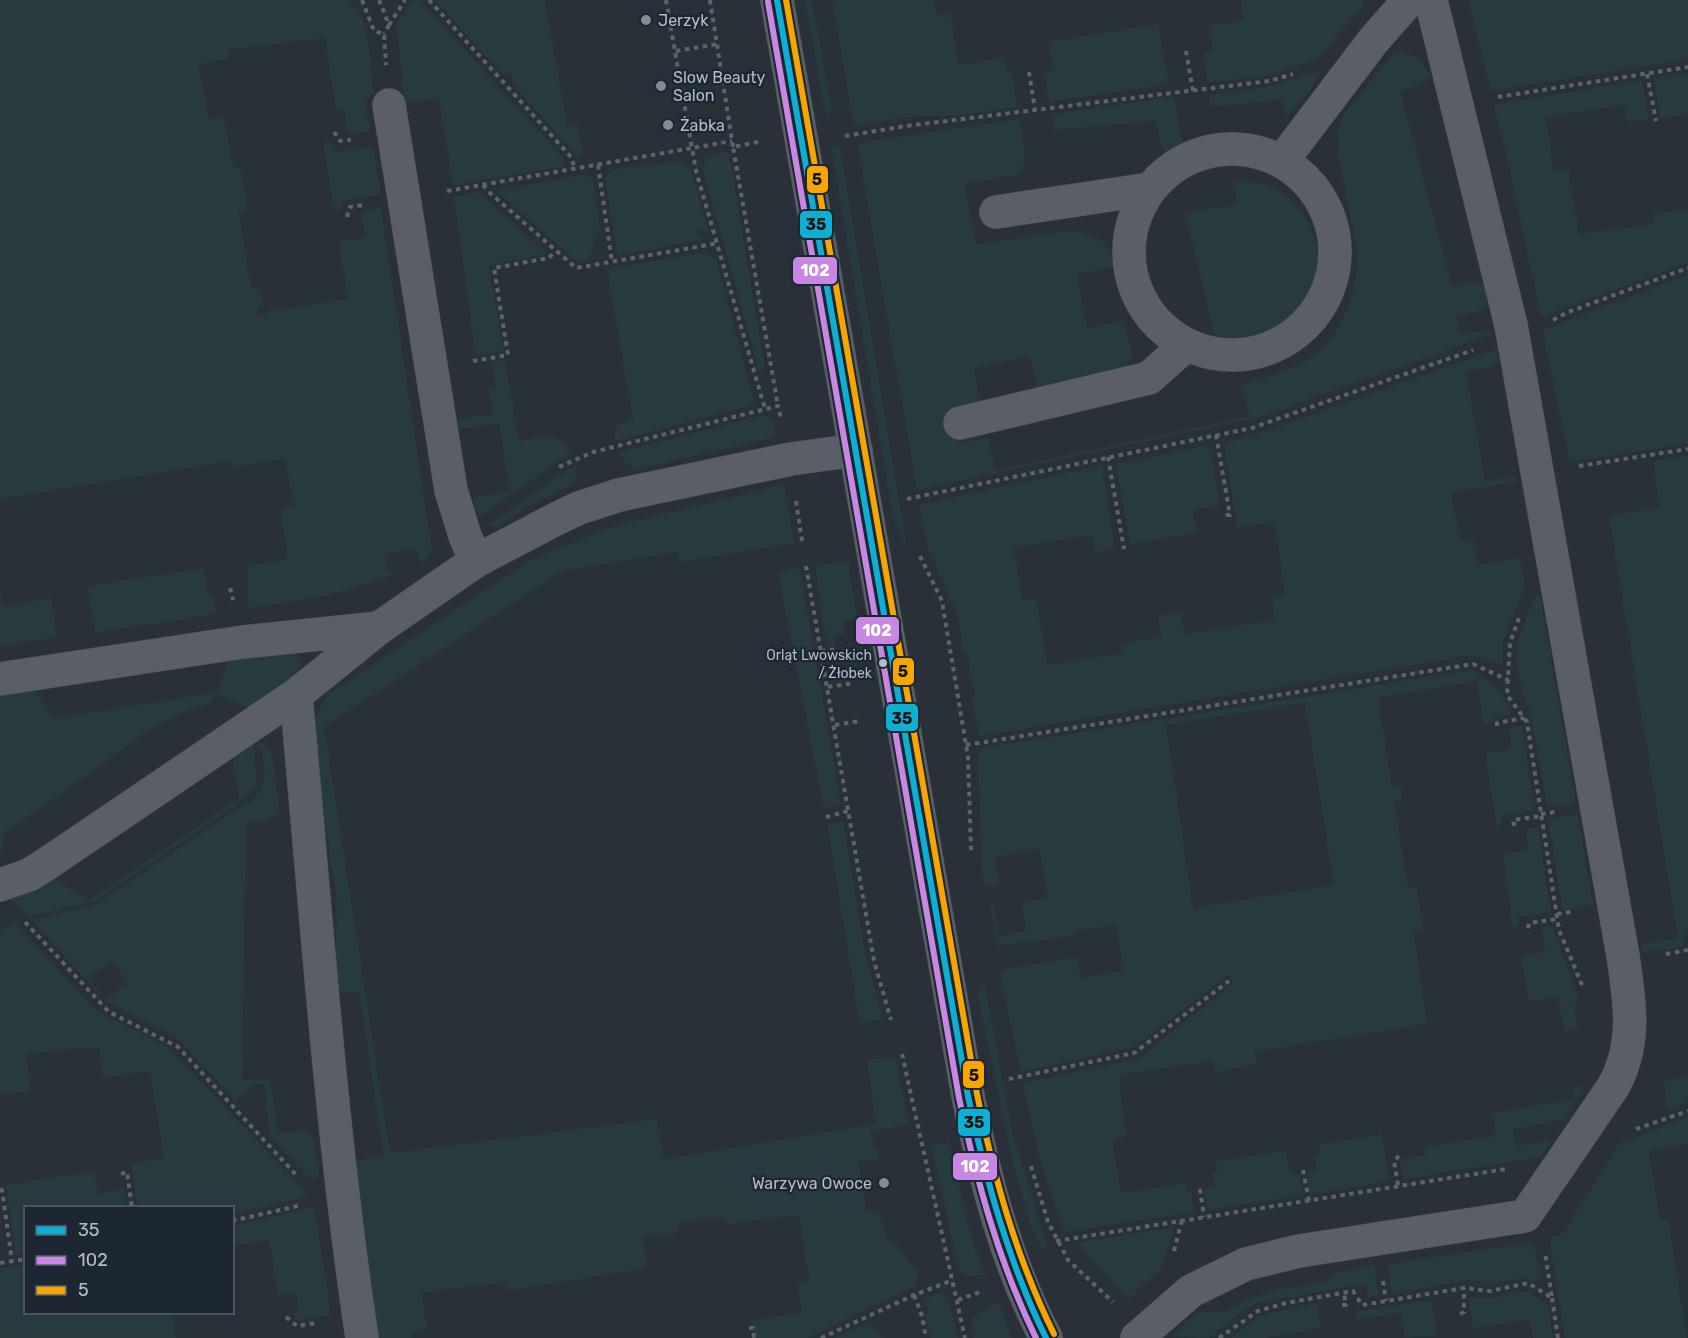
<svg xmlns="http://www.w3.org/2000/svg" width="1688" height="1338" viewBox="0 0 1688 1338" font-family="Rubik,sans-serif">
<rect width="100%" height="100%" fill="#2a3038"/>
<!-- green -->
<g fill="#273a3e" fill-rule="evenodd">
<path d="M0,0H349L353,9L357,7C371,35 370,63 373,93L365,102L370,131L348,134L344,109L336,110L325,38L228,50L229,59L199,64L209,119L224,117L233,167L240,168L248,209L239,212L251,289H260L263,306L259,307L257,313L260,316L265,317L268,311L348,299L339,242L365,237L361,211L381,208L432,551L421,564L416,549L385,554L388,573L398,572L397,574L326,596L249,608L246,588L249,586L246,566L288,559L280,510L294,507L285,459L233,467L232,461L0,499Z"/>
<path d="M413,0H420L564,159L565,166L453,185L439,99L405,104L396,25Z"/>
<path d="M435,0H545L567,126L577,124L583,155L577,156L512,83V77L509,73L502,74Z"/>
<path d="M805,0H812L832,111L826,116Z"/>
<path d="M832,0H934L937,15L950,12L959,65L1004,57L1006,72H1009L1013,78L1017,107L963,115L906,117L854,126Z"/>
<path d="M1241,0H1364L1361,9L1316,60L1261,77L1207,82L1204,53L1213,49L1209,26L1244,20Z"/>
<path d="M1470,0H1688V59L1491,91L1469,4Z"/>
<path d="M1158,24L1169,84L1049,102L1044,73L1053,70L1049,42Z"/>
<path d="M1400,51C1414,53 1424,63 1430,75L1425,83L1400,91L1452,286L1477,281L1486,289L1487,307L1483,310L1457,316L1460,334L1487,331L1493,334L1256,418L917,490L857,143L1019,119C1021,137 1032,162 1016,175L966,184V192L976,244C994,241 1013,239 1031,236C1064,231 1108,223 1115,267L1077,274L1087,328L1124,321L1132,356L1128,368L1037,388L1030,356L974,368L980,400L953,408L959,443L988,438L996,470L1249,416L1242,384C1263,379 1285,372 1304,362C1341,341 1358,293 1358,253L1339,158C1337,143 1337,129 1343,115L1393,54Z"/>
<path d="M1322,71L1307,95L1286,118L1282,100L1211,107L1209,95L1266,87Z"/>
<path d="M1688,73V114L1660,118L1654,78Z"/>
<path d="M1642,80L1649,119L1627,122L1624,105L1546,117L1554,171L1568,169L1579,234L1654,224L1653,214L1688,209V263L1541,317L1505,149L1493,105Z"/>
<path d="M1174,97L1183,145L1178,152L1167,154L1161,147L1156,121L1054,130L1053,114Z"/>
<path d="M332,142L334,152L373,146L381,195L341,201L342,210L334,211L323,143Z"/>
<path d="M836,145L840,149L908,553L893,517L831,146Z"/>
<path d="M722,152H729L765,369L759,371L703,170L706,156L722,154Z"/>
<path d="M677,161L690,167L707,225V233L698,229L696,235L704,237L703,239L618,255L605,179L611,170Z"/>
<path d="M586,174L593,180L600,228L593,245L590,260L578,262L496,191Z"/>
<path d="M1234,180C1250,182 1268,183 1282,193C1336,232 1328,312 1264,336C1248,342 1231,340 1215,338L1185,212L1237,205Z"/>
<path d="M479,192L546,253V255L489,265L504,351L476,356L454,197Z"/>
<path d="M705,252L716,259L754,401L750,406L615,441L614,430L617,425L633,420L607,269Z"/>
<path d="M1688,275V443L1570,462L1542,330Z"/>
<path d="M1497,349L1498,360L1492,367L1466,372L1485,481L1514,476L1519,481L1451,493L1461,541L1474,540L1478,565L1520,558L1525,584L1503,641L1502,665L1473,655L979,736L972,699L975,698L967,653H964L958,615L928,549L919,505L1102,465L1115,549L1095,552L1092,535L1014,548L1023,601L1036,599L1047,665L1122,653L1121,643L1161,637L1158,615L1181,612L1184,634L1275,620L1271,596L1285,594L1274,522L1237,527L1224,444L1275,428Z"/>
<path d="M505,360L519,442C537,436 561,431 572,451L480,516L475,509L474,497L510,492L499,423L454,430L452,419L493,414L489,390L496,388L492,362Z"/>
<path d="M765,415C774,420 775,425 776,435L771,438L634,470L623,460L619,452Z"/>
<path d="M1210,445L1220,506L1193,510L1197,533L1130,544L1116,464Z"/>
<path d="M1688,455V930L1682,947L1643,952L1641,944L1678,938L1609,516L1660,507L1653,461Z"/>
<path d="M576,466L575,480L570,486L528,506L498,527H486L557,477Z"/>
<path d="M781,485L785,486L794,543L680,562L678,552L562,571L324,727L390,1153L657,1119L664,1159L876,1124L867,1060L895,1057L909,1124L871,1132L874,1147H878L879,1159L858,1161L867,1212L878,1210L887,1239L897,1245L919,1273L915,1286L807,1338H756L751,1321L802,1312L797,1283L809,1281L799,1215L728,1224L725,1217L677,1224L678,1233L643,1238L647,1268L508,1291L506,1282L422,1293L427,1330L411,1333L412,1338H377L356,1163L367,1158L384,1156L359,992L339,993L335,971L337,901L320,791L313,722L324,701L333,691L532,559L611,527Z"/>
<path d="M848,561L857,618L843,621L844,635L833,636L834,645H829L823,620L815,566L817,565Z"/>
<path d="M204,568L208,594H213L217,614L95,633L87,586Z"/>
<path d="M797,568L800,569L841,805L824,808L778,573Z"/>
<path d="M0,587L4,606L51,598L57,637L0,647Z"/>
<path d="M1540,594L1576,804L1547,807L1530,710L1522,691L1516,663L1518,640L1535,595Z"/>
<path d="M296,652C300,659 301,665 298,673L250,709L217,693L209,704C161,715 125,748 86,776C60,795 33,813 6,831L0,854V692L34,687L52,719L217,692L229,657Z"/>
<path d="M1473,670C1485,678 1509,699 1511,714L1493,717L1494,723L1484,725L1477,681L1378,698L1392,787L1401,786L1402,801L1394,802L1408,888L1417,886L1423,932L1414,933L1427,1024L1255,1052L1257,1064L1215,1072L1213,1061L1119,1075L1126,1137L1112,1139L1121,1193L1186,1183L1187,1193L1192,1192L1194,1212L1066,1232L1062,1228L1042,1166L1022,1083L1138,1059L1233,984L1228,975L1134,1047L1021,1072L999,970L1077,957L1080,978L1124,970L1116,925L1072,931L1073,936L998,946L989,903H994L999,936L1026,931L1022,902L1048,898L1040,849L995,857L999,886L985,887L982,871L978,756L982,748ZM1305,703L1334,885L1193,908L1166,725Z"/>
<path d="M1522,726L1534,811L1502,816V825L1496,826L1486,753L1512,749L1509,728Z"/>
<path d="M254,743L256,781L255,787L241,802L94,901L29,917L8,896L35,892L55,879L88,901L239,798L233,759Z"/>
<path d="M257,743C265,742 269,748 272,755L279,809C273,824 260,821 246,822L242,1080L267,1079L271,1083L278,1133L304,1130L312,1134L319,1176L312,1180L270,1137L264,1084L252,1085L236,1101L175,1036L104,1000L128,984L115,964L112,962L89,977C91,985 99,988 101,997L32,920L96,904L246,803L249,804C269,782 266,777 261,749L258,750Z"/>
<path d="M1578,814L1593,905L1563,910L1548,818Z"/>
<path d="M843,822L865,953L883,1019L860,1023L827,824Z"/>
<path d="M1538,827L1551,912L1518,917L1519,926L1513,927L1503,854L1528,850L1525,829Z"/>
<path d="M17,924L96,1011L168,1047L307,1193L302,1198L233,1213L232,1208L137,1207L131,1164L164,1158L150,1071L103,1078L99,1047L26,1054L31,1090L0,1095V930Z"/>
<path d="M1552,926L1579,998L1576,1000L1575,1007L1578,1029L1565,1031L1558,998L1529,1001L1521,956L1545,952L1543,927Z"/>
<path d="M984,981L1013,1135L1047,1246L1044,1252L1030,1222L1013,1164L978,995L979,987Z"/>
<path d="M1688,1076V1102L1668,1110L1664,1080Z"/>
<path d="M1585,1086L1563,1120L1513,1129L1516,1146L1551,1140L1541,1157L1403,1179L1400,1159L1425,1155L1424,1147L1496,1136L1492,1113L1574,1099L1573,1087Z"/>
<path d="M1688,1117V1144L1649,1151L1660,1220L1668,1219L1687,1338H1565L1549,1237L1562,1235L1619,1144Z"/>
<path d="M1382,1134L1390,1181L1310,1194L1306,1172L1317,1170L1314,1156L1320,1154L1318,1145Z"/>
<path d="M950,1142C959,1181 968,1240 986,1275L967,1276L959,1269L931,1145Z"/>
<path d="M1286,1150L1290,1174L1299,1173L1303,1195L1207,1210L1204,1189L1214,1187L1212,1172L1218,1171L1216,1162Z"/>
<path d="M94,1171L98,1194L123,1189L126,1207L26,1208L25,1252L16,1254L6,1185Z"/>
<path d="M314,1207L315,1211L313,1214L316,1216L331,1315L295,1321L294,1313L299,1312L296,1293L278,1295L269,1240L233,1246V1226Z"/>
<path d="M1174,1227L1162,1268L1129,1299L1077,1243Z"/>
<path d="M1533,1242L1541,1276L1537,1281L1523,1278L1490,1283L1467,1280L1391,1294L1388,1264Z"/>
<path d="M25,1265L26,1312L172,1313L176,1338H0V1268Z"/>
<path d="M1374,1265L1378,1295L1368,1297L1365,1284L1257,1303L1246,1308L1209,1338L1172,1337L1195,1313L1228,1311L1247,1300L1266,1293L1282,1289L1328,1281L1336,1273Z"/>
<path d="M1527,1291L1548,1306L1553,1338H1533L1530,1319L1473,1328L1468,1298H1493Z"/>
<path d="M940,1293L948,1297L958,1338H930L925,1314L929,1312L924,1299Z"/>
<path d="M1432,1300L1437,1335L1405,1338L1401,1313L1357,1320L1356,1311Z"/>
<path d="M998,1302L1012,1338H974L971,1327L972,1317Z"/>
<path d="M1317,1303L1321,1328L1266,1338H1231L1259,1316Z"/>
<path d="M870,1322L874,1329L884,1338H834Z"/>
</g>
<g fill="none" stroke-linecap="round" stroke-linejoin="round">
<!-- minor casing -->
<g stroke="#484c53" stroke-width="34">
<g id="minor">
<path d="M777,0L968,1096C985,1179 1006,1262 1046,1338"/>
<path d="M389,105L451,490L465,536L476,561"/>
<circle cx="1232" cy="252" r="103"/>
<path d="M1282,161L1373,41L1409,0"/>
<path d="M996,212L1150,189"/>
<path d="M960,423L1149,378L1186,345"/>
<path d="M0,679L243,642L379,628"/>
<path d="M296,695C316,909 330,1124 362,1338"/>
<path d="M0,885L29,875L45,865L296,695L379,628L476,561L554,520L579,508L619,495L791,459L856,450"/>
<path d="M1137,1338L1191,1291L1246,1264L1299,1251L1525,1216L1613,1087C1637,1045 1630,1002 1623,956L1511,325L1431,0"/>
</g>
</g>
<!-- path -->
<g stroke="#5d636a" stroke-width="4" stroke-dasharray="4.5 4.5" stroke-linecap="butt">
<path d="M362,0L374,31L384,34L386,65"/>
<path d="M379,0L389,25L384,34"/>
<path d="M429,0L571,157L575,169"/>
<path d="M666,0L692,148L732,141"/>
<path d="M710,0L733,147"/>
<path d="M389,25L405,0"/>
<path d="M676,51L717,44"/>
<path d="M1186,51L1193,91"/>
<path d="M1029,72L1035,110"/>
<path d="M1647,74L1656,121"/>
<path d="M1498,97L1688,67"/>
<path d="M334,132L340,141L351,140"/>
<path d="M845,136L906,126L1269,81L1293,74"/>
<path d="M758,142L733,147L778,406"/>
<path d="M598,165L612,262"/>
<path d="M483,185L490,193L576,268L719,243"/>
<path d="M447,191L692,148L696,171L765,409"/>
<path d="M347,217L350,207L363,205"/>
<path d="M1553,320L1568,312L1688,268"/>
<path d="M473,361L508,355L494,268L549,258L555,251"/>
<path d="M1216,435L1230,515H1225"/>
<path d="M1108,457L1124,549"/>
<path d="M1579,466L1688,449"/>
<path d="M559,467L593,452L778,406L781,419"/>
<path d="M907,499L1252,428L1473,350"/>
<path d="M796,501L802,541"/>
<path d="M920,556L942,601L968,757L971,850"/>
<path d="M806,566L874,961L891,1020"/>
<path d="M230,588L233,600"/>
<path d="M1519,618L1510,643L1507,695L1527,722L1559,930L1582,985"/>
<path d="M821,651L837,649"/>
<path d="M828,687L854,683"/>
<path d="M835,725L860,721"/>
<path d="M1497,726V723L1524,718"/>
<path d="M966,745L1473,664L1508,680"/>
<path d="M1541,814L1555,812"/>
<path d="M826,817L848,811"/>
<path d="M1514,826L1513,820L1541,816"/>
<path d="M1557,914L1571,912"/>
<path d="M25,922L109,1012L178,1047L298,1177"/>
<path d="M1528,928L1529,923L1558,919"/>
<path d="M1666,954L1688,950"/>
<path d="M902,1054L965,1338"/>
<path d="M1009,1079L1134,1053L1229,981"/>
<path d="M1636,1129L1688,1111"/>
<path d="M1031,1166L1048,1222L1068,1260L1113,1302"/>
<path d="M1303,1170L1309,1201"/>
<path d="M121,1174L127,1172L132,1208"/>
<path d="M1398,1185L1394,1161L1400,1155"/>
<path d="M1200,1189L1204,1217"/>
<path d="M0,1190H2L12,1261"/>
<path d="M232,1221L302,1205"/>
<path d="M1056,1241L1506,1169"/>
<path d="M1174,1251L1182,1220"/>
<path d="M0,1263L26,1259"/>
<path d="M1383,1281L1386,1301"/>
<path d="M914,1295L922,1316L926,1338"/>
<path d="M1552,1298L1558,1338"/>
<path d="M958,1300L980,1292"/>
<path d="M1342,1305H1346L1344,1293"/>
<path d="M1460,1314L1464,1312V1288"/>
<path d="M286,1317L297,1326L316,1323"/>
<path d="M749,1328H753L754,1338"/>
<path d="M821,1338L914,1295L953,1280"/>
<path d="M1219,1338L1258,1311L1286,1303L1353,1291L1362,1305L1464,1288L1490,1291L1528,1283L1552,1298L1545,1253"/>
</g>
<!-- minor -->
<use href="#minor" stroke="#5a5e66" stroke-width="33"/>
<!-- bus-1 casing -->
<g stroke="#1d2633" stroke-width="10">
<path id="bus-1" d="M777,0L968,1096C986,1180 1008,1261 1046,1338"/>
</g>
<!-- bus-2 casing -->
<g stroke="#1d2633" stroke-width="10">
<path id="bus-2" d="M768,2L959,1098C977,1181 998,1261 1036,1338"/>
</g>
<!-- bus-3 casing -->
<g stroke="#1d2633" stroke-width="10">
<path id="bus-3" d="M786,0L977,1094C994,1178 1016,1257 1054,1334"/>
</g>
<!-- bus-1 -->
<use href="#bus-1" stroke="#0dafd3" stroke-width="6"/>
<!-- bus-2 -->
<use href="#bus-2" stroke="#c787e3" stroke-width="6"/>
<!-- bus-3 -->
<use href="#bus-3" stroke="#f7a600" stroke-width="6"/>
</g>
<!-- markers -->
<g fill="#848b96" stroke="#1d2633" stroke-width="2">
<circle cx="646" cy="20" r="6"/>
<circle cx="661" cy="86" r="6"/>
<circle cx="668" cy="125" r="6"/>
<circle cx="884" cy="1183" r="6"/>
</g>
<circle fill="#b4bcc9" stroke="#1d2633" stroke-width="2" cx="883" cy="663" r="5"/>
<g text-anchor="middle" dominant-baseline="central" stroke-width="4.5" stroke-linejoin="round" paint-order="stroke">
<!-- bus labels -->
<g font-size="14" fill="#b4bcc9" stroke="#1d2633" text-anchor="end">
<text x="872" y="655">Orląt Lwowskich<tspan x="872" dy="18">/ Żłobek</tspan></text>
</g>
<!-- poi labels -->
<g font-size="16" fill="#b4bcc9" stroke="#1d2633" text-anchor="start">
<text x="658" y="20">Jerzyk</text>
<text x="673" y="77">Slow Beauty<tspan x="673" dy="18">Salon</tspan></text>
<text x="680" y="125">Żabka</text>
<text x="872" y="1183" text-anchor="end">Warzywa Owoce</text>
</g>
</g>
<g stroke="#1d2633" stroke-width="2">
<rect x="806" y="165" width="23" height="29" rx="6" fill="#f7a600"/>
<rect x="799" y="210" width="34" height="29" rx="6" fill="#0dafd3"/>
<rect x="792" y="256" width="46" height="29" rx="6" fill="#c787e3"/>
<rect x="855" y="616" width="45" height="29" rx="6" fill="#c787e3"/>
<rect x="892" y="657" width="23" height="29" rx="6" fill="#f7a600"/>
<rect x="885" y="703" width="34" height="29" rx="6" fill="#0dafd3"/>
<rect x="962" y="1060" width="23" height="29" rx="6" fill="#f7a600"/>
<rect x="957" y="1108" width="34" height="29" rx="6" fill="#0dafd3"/>
<rect x="952" y="1152" width="46" height="29" rx="6" fill="#c787e3"/>
</g>
<g font-size="16" text-anchor="middle" font-weight="bold" fill="#fff">
<text x="815" y="276">102</text>
<text x="877" y="636">102</text>
<text x="975" y="1172">102</text>
</g>
<g font-size="16" text-anchor="middle" font-weight="bold" fill="#111">
<text x="817" y="185">5</text>
<text x="816" y="230">35</text>
<text x="903" y="677">5</text>
<text x="902" y="724">35</text>
<text x="974" y="1081">5</text>
<text x="974" y="1128">35</text>
</g>
<!-- legend -->
<rect x="24" y="1206" width="210" height="108" fill="#1d2633" stroke="#59626f" stroke-width="1.5"/>
<rect x="36" y="1226" width="30" height="9" fill="#0dafd3" stroke="#59626f" stroke-width="1.5"/>
<text x="78" y="1236" font-size="18" fill="#b4bcc9">35</text>
<rect x="36" y="1256" width="30" height="9" fill="#c787e3" stroke="#59626f" stroke-width="1.5"/>
<text x="78" y="1266" font-size="18" fill="#b4bcc9">102</text>
<rect x="36" y="1286" width="30" height="9" fill="#f7a600" stroke="#59626f" stroke-width="1.5"/>
<text x="78" y="1296" font-size="18" fill="#b4bcc9">5</text>
</svg>
